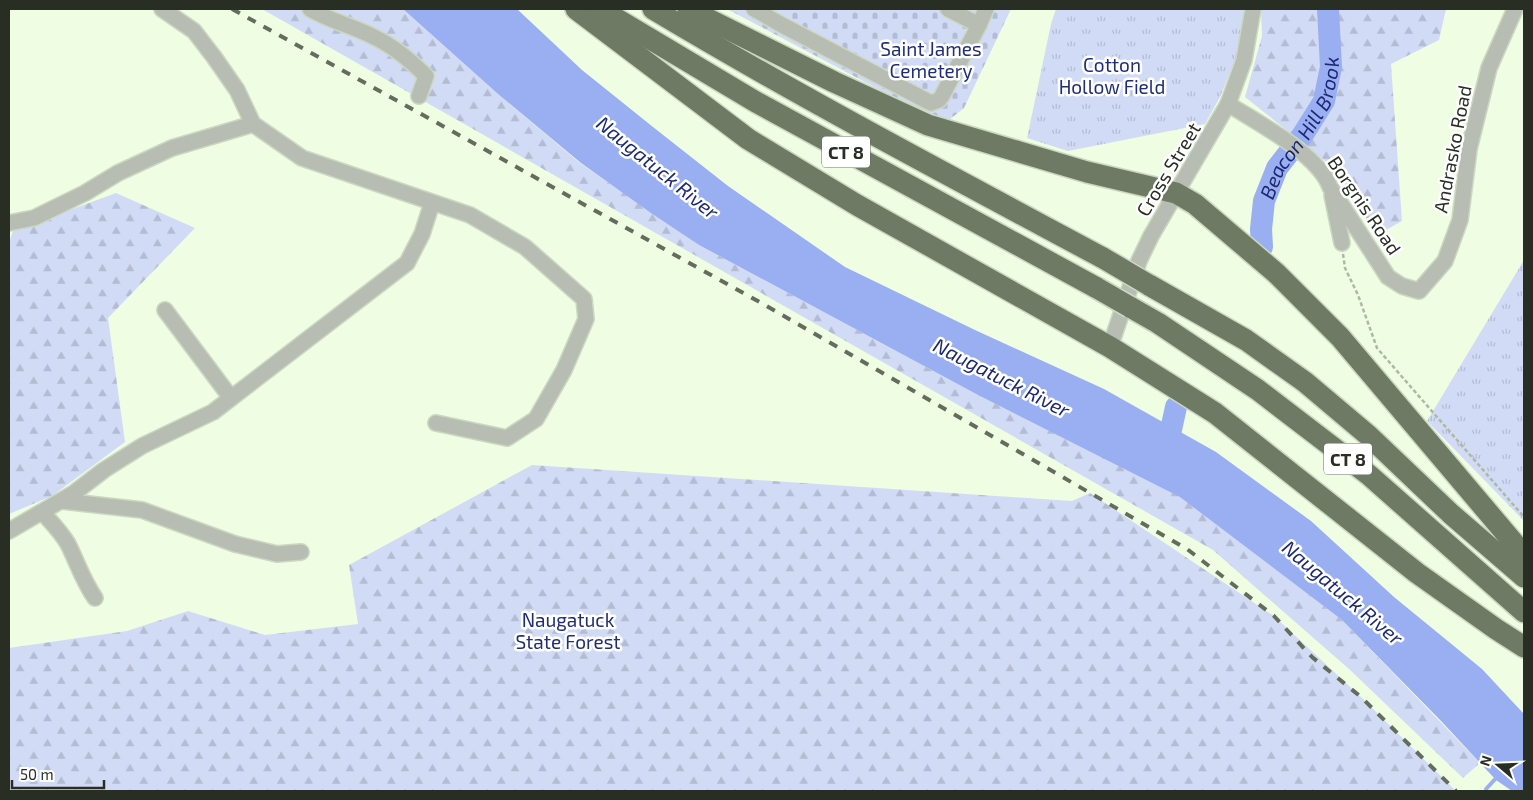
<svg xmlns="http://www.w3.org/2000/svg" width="1533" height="800" viewBox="0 0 1533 800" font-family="'Exo 2',sans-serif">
<defs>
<pattern id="grass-tufts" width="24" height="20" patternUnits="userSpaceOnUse" patternTransform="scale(1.25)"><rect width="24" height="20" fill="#d2dbf6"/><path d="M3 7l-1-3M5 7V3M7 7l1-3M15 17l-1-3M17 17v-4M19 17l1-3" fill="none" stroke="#b4bcd3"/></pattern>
<pattern id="forest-firs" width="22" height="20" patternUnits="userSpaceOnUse" patternTransform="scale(1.25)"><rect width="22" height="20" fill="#d2dbf6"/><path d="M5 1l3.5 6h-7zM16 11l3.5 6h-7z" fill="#b4bcd3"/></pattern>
<pattern id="cemetery-stones" width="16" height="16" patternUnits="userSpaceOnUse" patternTransform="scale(1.25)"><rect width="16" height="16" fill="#d2dbf6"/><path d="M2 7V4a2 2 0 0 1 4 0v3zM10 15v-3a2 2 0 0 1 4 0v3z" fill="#b4bcd3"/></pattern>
</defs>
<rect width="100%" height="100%" fill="#effde3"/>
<!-- grass -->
<g fill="url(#grass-tufts)">
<path d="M1056,9H1248L1239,50L1220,97L1205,124L1068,151L1027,138L1051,24Z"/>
<path d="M1524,260V521L1427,421Z"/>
</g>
<!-- forest -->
<g fill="url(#forest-firs)">
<path d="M262,9H403L498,94L580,163L699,245L978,395L1180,496L1342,620L1480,763L1463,778L1349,669L1213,550Z"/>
<path d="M1261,9H1446L1439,40L1391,64L1402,221L1377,235L1334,168L1245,97L1262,36Z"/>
<path d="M116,193L195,228L108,318L125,442L52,496L9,514V242L13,231Z"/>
<path d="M532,465L1072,501L1090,493L1274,616L1361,697L1456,791H9V648L127,631L188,611L265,635L358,624L349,565Z"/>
</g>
<!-- cemetery -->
<path fill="url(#cemetery-stones)" d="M727,9H1011L964,108L949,120L914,108Z"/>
<!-- water -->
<path fill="#99aff2" d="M403,9H517L582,70L653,127L728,186L845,267L975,330L1104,389L1216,452L1311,521L1394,597L1482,669L1524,714V791H1512L1496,780L1442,722L1342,620L1180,497L978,395L699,245L651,213L581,163L498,94Z"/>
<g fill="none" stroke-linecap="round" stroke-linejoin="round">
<!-- stream -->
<path stroke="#99aff2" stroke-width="4" d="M1486,789L1498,776"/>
<!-- river -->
<g stroke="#99aff2" stroke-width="22">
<path id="s1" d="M1262,247L1261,229L1264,201L1277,168L1302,136L1324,101L1331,67L1328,9"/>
<path d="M1165,457L1176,407"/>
</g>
<!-- minor casing -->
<g stroke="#cbd8c1" stroke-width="18">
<g id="minor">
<path d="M162,9L194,31L214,57L237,90L253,124L302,158L470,215L525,247L584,299L586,319L564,370L536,419L507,438L436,423"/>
<path d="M310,9C330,21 353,26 374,37C393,46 411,61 426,76L419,96"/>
<path d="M754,9L782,25L931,103L939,100L942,96L979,25L986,9"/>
<path d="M948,9L979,25"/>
<path d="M1228,104C1258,123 1318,154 1330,187L1388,277L1402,286L1419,291L1445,261L1460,220L1469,149L1489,68L1515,9"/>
<path d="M1332,195L1342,243"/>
<path d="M9,223L34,218L85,193L118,173L172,148L253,124"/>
<path d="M165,310L231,398"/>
<path d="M1110,347L1139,261L1151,236L1228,104L1244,60L1253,9"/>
<path d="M62,501L142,510L235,544L277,554L301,552"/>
<path d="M43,513C52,523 61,532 68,544C77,562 83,581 95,598"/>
<path d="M9,531L74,493L104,470L142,446L213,412L407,263L422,234L432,203"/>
</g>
</g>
<!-- highway casing -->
<g stroke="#cbd8c1" stroke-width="24">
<g id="highway">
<path d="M576,9L748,139L857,205L1110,347L1215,413L1417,573L1496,629L1524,647"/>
<path d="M600,9L756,102L1097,288"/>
<path d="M653,9C800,97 952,177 1103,258"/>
<path d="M688,9L834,82L928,125L1087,172L1176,193L1195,204L1276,273L1340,337L1524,555"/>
<path d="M1149,285L1246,340L1305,382L1369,436L1451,514L1524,577"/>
<path d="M1130,307L1158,323L1258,390L1369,475L1524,612"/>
</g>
</g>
<!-- path -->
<path stroke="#aeb9a4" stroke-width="2.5" stroke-dasharray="4 2.5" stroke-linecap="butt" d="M1343,254L1345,268L1358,295L1377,348L1524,517"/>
<!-- minor -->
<use href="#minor" stroke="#b7bdb2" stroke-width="15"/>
<!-- highway -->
<use href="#highway" stroke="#6e7a63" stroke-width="21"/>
<!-- rail -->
<path stroke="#646c5e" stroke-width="4" stroke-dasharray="9 9" stroke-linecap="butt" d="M232,9L765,305L1187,549L1274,616L1312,657L1361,697L1456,791"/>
<!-- highway-bridge casing -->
<g stroke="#cbd8c1" stroke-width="24" stroke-linecap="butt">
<g id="highway-bridge">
<path d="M1103,258L1149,285"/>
<path d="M1097,288L1130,307"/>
</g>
</g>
<!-- highway-bridge -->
<use href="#highway-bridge" stroke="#6e7a63" stroke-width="21"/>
</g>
<g text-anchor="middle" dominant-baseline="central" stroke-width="5" stroke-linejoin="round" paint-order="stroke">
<!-- shield labels -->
<g fill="#fff" stroke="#696d66" stroke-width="1">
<rect x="822" y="136.5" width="48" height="31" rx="4"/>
<rect x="1324" y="443.5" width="48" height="31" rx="4"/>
</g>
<g font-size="18" font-weight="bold" fill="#292e25">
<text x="846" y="152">CT 8</text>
<text x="1348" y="459">CT 8</text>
</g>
<!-- park labels -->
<g font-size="19" fill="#202d79" stroke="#fff">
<text x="931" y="48">Saint James<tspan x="931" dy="22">Cemetery</tspan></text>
<text x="1112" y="64">Cotton<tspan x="1112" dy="22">Hollow Field</tspan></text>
<text x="568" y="619">Naugatuck<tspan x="568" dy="22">State Forest</tspan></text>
</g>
<!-- street labels -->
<g font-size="19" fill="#292e25" stroke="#fff">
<text transform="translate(1452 149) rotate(-79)">Andrasko Road</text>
<text transform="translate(1168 169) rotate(-59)">Cross Street</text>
<text transform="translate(1365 205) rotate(56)">Borgnis Road</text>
</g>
<!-- water labels -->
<g font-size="20" font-style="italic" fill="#1c2873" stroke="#fff">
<text stroke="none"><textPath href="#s1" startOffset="129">Beacon Hill Brook</textPath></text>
<text transform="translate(658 167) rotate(39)">Naugatuck River</text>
<text transform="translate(1002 377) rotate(27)">Naugatuck River</text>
<text transform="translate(1343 592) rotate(40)">Naugatuck River</text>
</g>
</g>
<!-- border -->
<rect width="1533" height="800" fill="none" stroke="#292e25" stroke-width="20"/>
<!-- north arrow -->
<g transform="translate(1498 765) rotate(289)" stroke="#ffffff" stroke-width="4" paint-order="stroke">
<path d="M0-4L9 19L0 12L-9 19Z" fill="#292e25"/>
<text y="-8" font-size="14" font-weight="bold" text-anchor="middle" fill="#292e25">N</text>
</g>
<!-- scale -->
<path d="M12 780v8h92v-8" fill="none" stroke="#292e25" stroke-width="2.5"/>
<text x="20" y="780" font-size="15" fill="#292e25" stroke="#ffffff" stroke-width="4" paint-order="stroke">50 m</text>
</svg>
